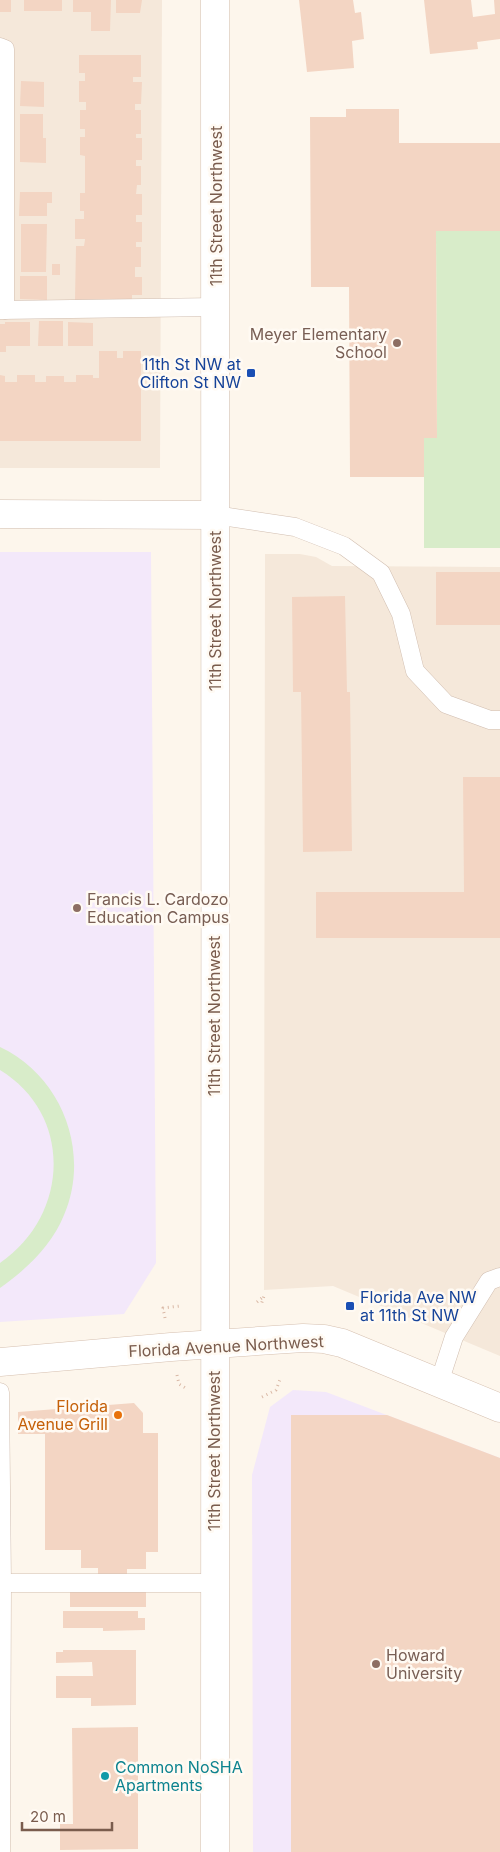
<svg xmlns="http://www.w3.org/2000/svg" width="500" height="1852" viewBox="0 0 500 1852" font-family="Inter,sans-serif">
<rect width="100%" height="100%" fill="#fdf6ec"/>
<!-- residential -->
<g fill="#f5e8da">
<path d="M0,0H162L160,468H0Z"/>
<path d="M265,554H300L316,557L332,566L500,567V1356L333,1286L264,1290Z"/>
</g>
<!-- education -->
<g fill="#f3e8fa">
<path d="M0,552H151L156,1263L124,1314L0,1322Z"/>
<path d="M293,1390L326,1392L500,1458V1852H253L252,1475L270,1407Z"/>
</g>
<!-- green -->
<g fill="#d8ecc9">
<path d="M436,231H500V548H424V438H437Z"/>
<path d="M0,1047C62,1076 91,1152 64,1215C52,1245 27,1269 0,1288V1263C69,1216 74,1115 0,1070Z"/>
</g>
<!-- building -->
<g fill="#f3d5c3">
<rect x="0" y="0" width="11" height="12"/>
<rect x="24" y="0" width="38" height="11"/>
<path d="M73,0H111L110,31H91V12H73Z"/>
<path d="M116,0H142L140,13H116Z"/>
<path d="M299,0H353L355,13L361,12L364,39L352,41L354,68L307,72Z"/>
<path d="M424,0H471L473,17L495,14L494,0H500V39L477,42L478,49L430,54Z"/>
<path d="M79,55H141V77H133V82H142L141,104H135V110H141V134H136V138H142V160H136V166H141V185H137L136,194H142V215H136V222H142V242H136V247H141V267H135V277H142V295H132V301L75,300L76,246H84L85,240V239H75V219H84V211H80V193H85V156L80,155V137H85V129H80V110H86V102H79V81H85V73H79Z"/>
<path d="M21,81L44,82V107L20,106Z"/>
<path d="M346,109H399V143H500V231H436L437,438H424V477H350L349,287H311L310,117H346Z"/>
<path d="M20,114H43V138H46V163L20,162Z"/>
<path d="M20,192H52V203H47V216H19Z"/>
<path d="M21,224H47L46,272H21Z"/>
<rect x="52" y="264" width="8" height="11"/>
<path d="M20,276H47V300L20,299Z"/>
<path d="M39,321H63V346H38Z"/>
<path d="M5,322H30V346H6V352H0V324H5Z"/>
<path d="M68,322L93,323V346H68Z"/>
<path d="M99,351H117V358H123V351H141V441H0V375L5,376V382H17V375H35V382H46V376H64V382H76V375H93V378H99Z"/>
<rect x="436" y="572" width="64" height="53"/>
<path d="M345,596L347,692H350L352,851L303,852L301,692H293L292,597Z"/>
<path d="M463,777H500V938H316V892H464Z"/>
<path d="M134,1403L143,1413V1433H158V1552H146V1569H127V1580H98V1568H81V1550H45V1434H18V1412Z"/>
<path d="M291,1415H387L500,1458V1852H291Z"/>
<rect x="70" y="1592" width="76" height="15"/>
<path d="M63,1611H138V1618H145V1630L103,1631V1628H63Z"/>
<path d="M63,1650H136V1705L91,1706V1698H56V1676H93L92,1662L56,1663V1652H63Z"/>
<path d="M138,1727V1849L60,1850V1824H73L72,1728Z"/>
</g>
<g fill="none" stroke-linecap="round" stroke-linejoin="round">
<!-- service casing -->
<g stroke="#d1beb0" stroke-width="19">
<g id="service">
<path d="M0,47L5,49V310"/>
<path d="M0,310L216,307"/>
<path d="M215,515L295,527L344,546L381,573L401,614L415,671L446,704L490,720H500"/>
<path d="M439,1383L454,1337L489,1281L500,1277"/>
<path d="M0,1392L2,1583L1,1852"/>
<path d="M2,1583H214"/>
</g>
</g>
<!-- minor casing -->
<g stroke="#d1beb0" stroke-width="29">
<path id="minor" d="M0,514L215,515"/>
</g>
<!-- tertiary casing -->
<g stroke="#d1beb0" stroke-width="29">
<path id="tertiary" d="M215,1852C214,1235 217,617 215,0"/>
</g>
<!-- secondary casing -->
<g stroke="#d6c0b0" stroke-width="29">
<path id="secondary" d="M0,1362L171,1347L303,1338L324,1339L342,1343L500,1408"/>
</g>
<!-- path -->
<g stroke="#d9b8a5" stroke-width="3" stroke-dasharray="1 4" stroke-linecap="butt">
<path d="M257,1302L264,1296L261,1305"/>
<path d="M165,1318L163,1308L180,1306"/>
<path d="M177,1375L179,1384L187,1389"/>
<path d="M262,1397L276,1390L281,1377"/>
</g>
<!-- service -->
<use href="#service" stroke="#fff" stroke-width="18"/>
<!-- minor -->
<use href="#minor" stroke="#fff" stroke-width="28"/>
<!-- tertiary -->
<use href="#tertiary" stroke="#fff" stroke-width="28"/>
<!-- secondary -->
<use href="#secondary" stroke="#fff" stroke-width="28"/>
</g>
<!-- markers -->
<g fill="#8d6e63" stroke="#fffaf3" stroke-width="2">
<circle cx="397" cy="343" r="5"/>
<circle cx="77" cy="908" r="5"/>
<circle cx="376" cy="1664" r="5"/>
</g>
<g fill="#1a4fb4" stroke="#fffaf3" stroke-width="2">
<rect x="246" y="368" width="10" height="10" rx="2.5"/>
<rect x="345" y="1301" width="10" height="10" rx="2.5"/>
</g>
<circle fill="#e8710a" stroke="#fffaf3" stroke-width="2" cx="118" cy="1415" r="5"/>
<circle fill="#0f9aa8" stroke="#fffaf3" stroke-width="2" cx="105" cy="1776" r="5"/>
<g text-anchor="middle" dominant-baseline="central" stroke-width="5" stroke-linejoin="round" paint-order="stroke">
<!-- street labels -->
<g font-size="16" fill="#7a5c4d" stroke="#fffaf3">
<text transform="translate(216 206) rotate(-90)">11th Street Northwest</text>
<text transform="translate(215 611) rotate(-90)">11th Street Northwest</text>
<text transform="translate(214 1016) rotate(-90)">11th Street Northwest</text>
<text transform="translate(226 1346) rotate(-3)">Florida Avenue Northwest</text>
<text transform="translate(214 1451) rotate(-90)">11th Street Northwest</text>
</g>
<!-- education labels -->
<g font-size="16" fill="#785e54" stroke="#fffaf3" text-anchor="start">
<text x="387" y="334" text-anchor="end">Meyer Elementary<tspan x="387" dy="18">School</tspan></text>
<text x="87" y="899">Francis L. Cardozo<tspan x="87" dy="18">Education Campus</tspan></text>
<text x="386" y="1655">Howard<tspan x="386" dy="18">University</tspan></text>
</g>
<!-- transit labels -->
<g font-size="16" fill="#164399" stroke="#fffaf3" text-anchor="end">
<text x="241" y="364">11th St NW at<tspan x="241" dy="18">Clifton St NW</tspan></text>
<text x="360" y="1297" text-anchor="start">Florida Ave NW<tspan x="360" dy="18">at 11th St NW</tspan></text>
</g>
<!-- food labels -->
<g font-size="16" fill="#c56008" stroke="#fffaf3" text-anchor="end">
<text x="108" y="1406">Florida<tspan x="108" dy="18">Avenue Grill</tspan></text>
</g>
<!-- culture labels -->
<g font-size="16" fill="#0d838f" stroke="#fffaf3" text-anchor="start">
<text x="115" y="1767">Common NoSHA<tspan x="115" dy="18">Apartments</tspan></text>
</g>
</g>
<!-- scale -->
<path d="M22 1822v8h90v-8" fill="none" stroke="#7a5c4d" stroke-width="2.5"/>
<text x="30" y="1822" font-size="15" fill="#7a5c4d" stroke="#fffaf3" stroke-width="4" paint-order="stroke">20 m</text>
</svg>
